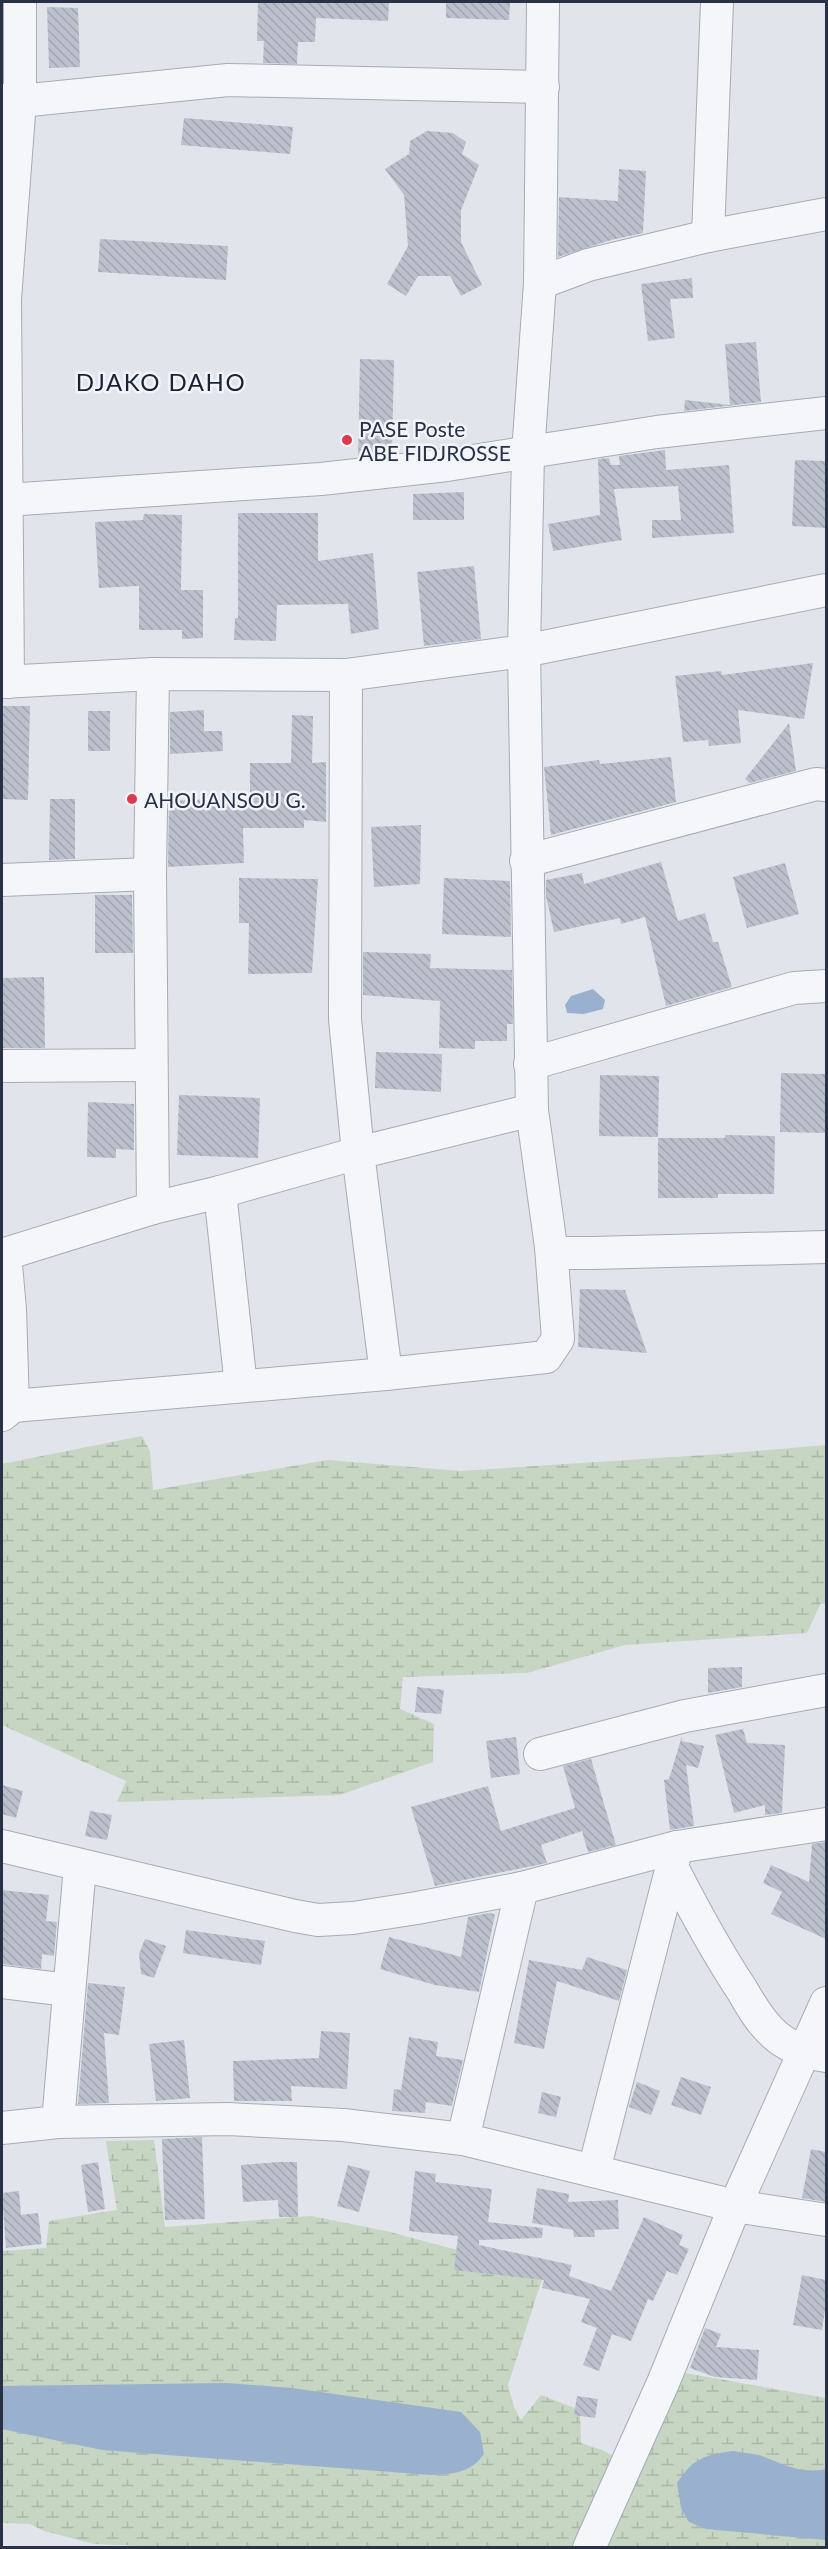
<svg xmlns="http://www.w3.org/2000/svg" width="828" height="2549" viewBox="0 0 828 2549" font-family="Lato,sans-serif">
<defs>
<pattern id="wetland-marsh" width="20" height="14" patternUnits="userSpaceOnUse" patternTransform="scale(1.5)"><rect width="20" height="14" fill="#c6d6c2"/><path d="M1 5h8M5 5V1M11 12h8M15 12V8" fill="none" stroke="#aab8a8"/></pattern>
<pattern id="building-back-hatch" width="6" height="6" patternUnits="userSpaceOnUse" patternTransform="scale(1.5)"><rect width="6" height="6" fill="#bbc0cc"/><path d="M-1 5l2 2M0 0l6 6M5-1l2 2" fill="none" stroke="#a1a5b1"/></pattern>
</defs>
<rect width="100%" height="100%" fill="#e1e5eb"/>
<!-- wetland -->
<g fill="url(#wetland-marsh)">
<path d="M142,1436L150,1451L153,1490L328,1460L460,1471L720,1454L826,1445V1604L821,1603L807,1633L625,1645L527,1673L403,1677L400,1709L434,1724L433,1762L340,1795L117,1802L126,1781L2,1725V1464Z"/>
<path d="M154,2140L165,2227L311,2216L386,2231L544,2273L508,2385L514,2407L521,2420L541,2395L580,2410L581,2443L602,2450L631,2465L668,2370L826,2398V2547H163L94,2544L44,2531L30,2524L2,2523V2251L46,2248L49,2221L117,2210L106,2141Z"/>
</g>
<!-- water -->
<g fill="#99b1ce">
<path d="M593,989L605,1000L603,1009L584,1014L567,1013L565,1005L571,996Z"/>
<path d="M227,2383L292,2388L461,2412L480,2432L484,2454C471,2473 453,2474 431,2475L102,2450L2,2429V2386Z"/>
<path d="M733,2451C743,2453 753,2453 762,2456C785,2465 801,2474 826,2469V2540L706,2529L689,2522L681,2508L677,2483C694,2458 704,2455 733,2451Z"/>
</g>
<!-- building -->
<g fill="url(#building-back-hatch)">
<path d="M258,2H389L388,21L316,18L315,42H298L297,64L263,63L264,41H257Z"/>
<path d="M446,2H510L509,20L446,18Z"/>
<path d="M47,7L78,8L80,67L49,68Z"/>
<path d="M184,118L293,127L290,154L181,145Z"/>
<path d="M427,131L453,133L466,142L462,154L479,165L461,210V242L482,285L461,296L450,276H418L406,296L387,284L408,246L404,195L385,169L409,154L410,141Z"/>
<path d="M619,169L646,171L643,233L611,240L558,257L559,197L618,201Z"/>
<path d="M100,239L228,246L226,280L98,272Z"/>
<path d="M692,278L693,298L670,299L675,338L648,341L641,284Z"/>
<path d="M756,342L761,402L684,411L685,400L730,405L725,344Z"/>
<path d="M360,359L394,360L392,453L358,457Z"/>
<path d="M665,450L666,470L729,465L734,533L652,538V520H681L678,486L614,489L622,540L553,551L548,524L600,515L598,459L609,458L611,465H620L619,456Z"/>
<path d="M795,460L826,461V528L792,526Z"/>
<path d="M464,492V520H413V494Z"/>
<path d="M238,513H318V561L373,553L379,629L351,634L348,604L277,605L276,641L234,640L235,618H238Z"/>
<path d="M144,514L182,515L181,590H203V638L182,639V630H139V586L99,588L95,522L143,520Z"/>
<path d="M474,566L481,639L424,646L417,572Z"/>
<path d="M813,663L804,719L738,710L741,743L709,746L708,740L683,742L675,676L721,671L722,675Z"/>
<path d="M2,706H30L28,800L2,799Z"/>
<path d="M204,710V731H222L223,751L170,754V712Z"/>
<rect x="88" y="711" width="22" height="40"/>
<path d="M292,715L313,716L312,763L326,762V822L304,820V828H243L244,863L168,867L169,801L250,797V763H291Z"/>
<path d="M789,723L796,771L750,783L745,779Z"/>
<path d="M671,757L676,802L551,835L544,767L599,760L600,764Z"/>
<path d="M50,799H75V859L49,860Z"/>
<path d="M421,825L420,884L374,887L371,827Z"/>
<path d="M661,862L678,921L705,913L713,942H718L732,987L666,1006L645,917L621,924L620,918L554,932L546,896V880L582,873L584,884Z"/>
<path d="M785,863L799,914L747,928L733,877Z"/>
<path d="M239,878L318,879L312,973L248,974L249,923H239Z"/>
<path d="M444,878L510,881L511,937L442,934Z"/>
<path d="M95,895H132L133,953H95Z"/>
<path d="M363,952L431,954L430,968L512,970L513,1024H507V1041H475V1049L439,1048L440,1001L363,995Z"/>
<path d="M44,977L45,1048H2V978Z"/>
<path d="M376,1052L442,1054L441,1092L375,1088Z"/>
<path d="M781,1073L826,1074V1133L780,1132Z"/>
<path d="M600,1075L659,1076L658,1137L599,1136Z"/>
<path d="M179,1095L260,1098L258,1158L177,1155Z"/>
<path d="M88,1102L134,1104V1150L116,1149V1158L87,1157Z"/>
<path d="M725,1135L775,1136L774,1194H718V1198H658V1138H725Z"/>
<path d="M580,1289L625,1290L647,1353L578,1347Z"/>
<path d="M742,1667V1687L708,1693V1668Z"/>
<path d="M417,1687L444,1690L441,1714L415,1712Z"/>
<path d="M743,1729L747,1743L785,1745L782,1813L765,1815V1805L734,1813L715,1735Z"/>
<path d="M682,1736V1741L704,1746L698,1768L686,1765L694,1826L670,1830L664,1780L669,1779Z"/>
<path d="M516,1737L520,1774L491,1778L486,1741Z"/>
<path d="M591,1759L616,1845L588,1852L582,1831L541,1845L547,1863L435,1886L411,1807L488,1786L501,1831L575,1808L563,1766Z"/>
<path d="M2,1785L23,1791L16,1818L2,1814Z"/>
<path d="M90,1811L112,1815L107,1840L85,1836Z"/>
<path d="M826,1842V1939L771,1914L782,1892L763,1883L771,1865L809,1882L812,1844Z"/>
<path d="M2,1890L49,1895L46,1921L57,1922L54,1956L42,1954L41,1969L2,1964Z"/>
<path d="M488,1913L495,1914L479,1992L435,1985L380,1969L389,1937L461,1957L468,1917Z"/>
<path d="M186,1930L265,1941L261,1965L183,1953Z"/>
<path d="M145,1939L166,1946L154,1978L141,1974L139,1954Z"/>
<path d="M587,1957L627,1970L619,2001L557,1981L544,2049L514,2043L529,1960L582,1970Z"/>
<path d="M88,1983L125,1987L119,2035L104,2033L109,2103L78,2104Z"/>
<path d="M321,2031L350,2033L347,2089L291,2086L292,2101H234L233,2061L319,2058Z"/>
<path d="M409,2037L438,2042L436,2056L463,2060L452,2106L426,2102L425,2113L392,2111L394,2089L401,2090Z"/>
<path d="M184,2040L190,2098L156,2101L149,2044Z"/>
<path d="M681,2077L711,2087L701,2115L671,2105Z"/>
<path d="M637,2082L660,2091L651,2115L629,2107Z"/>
<path d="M542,2092L561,2097L556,2117L538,2113Z"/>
<path d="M202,2137L205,2219L165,2220L162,2139Z"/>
<path d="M811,2149L826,2152V2202L802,2198Z"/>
<path d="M98,2162L105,2209L88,2212L81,2165Z"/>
<path d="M278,2162H297L298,2217H279L278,2200L243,2202L241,2165Z"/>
<path d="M348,2165L370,2171L359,2212L337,2206Z"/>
<path d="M415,2171L436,2174L435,2182L492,2189L488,2222L543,2228L542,2238L479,2240V2245L572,2265L569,2276L611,2291L644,2217L683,2235L679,2245L689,2249L677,2275L667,2271L653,2301L648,2299L631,2341L612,2334L599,2371L583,2365L597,2328L581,2322L590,2299L542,2288L544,2280L454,2270L458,2236L409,2231Z"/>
<path d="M537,2188L569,2194L568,2202L618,2200L619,2229L594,2230L595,2237H574L573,2230L532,2223Z"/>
<path d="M19,2191L21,2215L38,2213L42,2244L6,2248L2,2193Z"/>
<path d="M802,2275L826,2280V2303L822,2330L793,2325Z"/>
<path d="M705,2328L721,2334L716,2347L759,2350L757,2380L715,2377L690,2368Z"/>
<path d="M577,2396L598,2399L595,2418L574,2415Z"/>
</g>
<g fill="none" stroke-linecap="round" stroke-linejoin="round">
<!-- minor casing -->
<g stroke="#a6abb6" stroke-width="34">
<g id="minor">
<path d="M543,2L540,283L528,453L524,651L532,1110L551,1247L559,1253H592L826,1247"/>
<path d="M2,100L20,101L228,80L543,87"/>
<path d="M708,236L717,2"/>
<path d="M540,283L588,265L708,236L826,214"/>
<path d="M6,500L321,479L447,465L657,432L826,413"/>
<path d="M346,675L345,1019L358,1153L386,1374"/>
<path d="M2,682L153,674L346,675L524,651L826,590"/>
<path d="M8,682L5,299L20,101V2"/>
<path d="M526,861L816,784L826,785"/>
<path d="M2,880L150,874"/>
<path d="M530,1064L794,988L826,986"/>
<path d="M2,1066L150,1065"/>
<path d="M220,1192L241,1386"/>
<path d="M153,1208L150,874L153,674"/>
<path d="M2,1255L153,1208L220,1192L358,1153L532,1110"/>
<path d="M13,1406L386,1374L546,1357L558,1339L551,1247"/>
<path d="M2,1415L13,1406L10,1309L5,1254"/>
<path d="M540,1754L685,1716L826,1690"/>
<path d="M2,1846L295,1916L318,1920L353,1918L417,1908L522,1888L677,1847L826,1824"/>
<path d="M673,1869C694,1910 716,1951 742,1990C751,2006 761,2023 775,2035C789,2048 807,2053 826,2056"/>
<path d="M2,1982L68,1990"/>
<path d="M58,2122L80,1866"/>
<path d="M2,2128L58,2122L228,2119L343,2125L463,2139L735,2206L826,2220"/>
<path d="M463,2139L522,1888"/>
<path d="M594,2170L677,1847"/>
<path d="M589,2548L663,2383L735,2206L826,2003"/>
</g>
</g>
<!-- minor -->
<use href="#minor" stroke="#f5f6f9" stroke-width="32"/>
</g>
<!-- markers -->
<g fill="#da3c4d" stroke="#f1f4f8" stroke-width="2">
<circle cx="347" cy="440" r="6"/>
<circle cx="132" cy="799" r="6"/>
</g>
<g text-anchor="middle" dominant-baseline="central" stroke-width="5" stroke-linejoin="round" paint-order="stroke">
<!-- poi labels -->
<g font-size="21" fill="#283145" stroke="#f1f4f8" text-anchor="start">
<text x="359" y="428">PASE Poste<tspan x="359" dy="24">ABE FIDJROSSE</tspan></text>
<text x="144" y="799">AHOUANSOU G.</text>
</g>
<!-- quarter labels -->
<g font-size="24" letter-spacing="1.5" fill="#1a2236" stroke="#f1f4f8">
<text x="161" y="381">DJAKO DAHO</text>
</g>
</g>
<!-- border -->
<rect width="828" height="2549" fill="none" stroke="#283145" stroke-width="6"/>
</svg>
